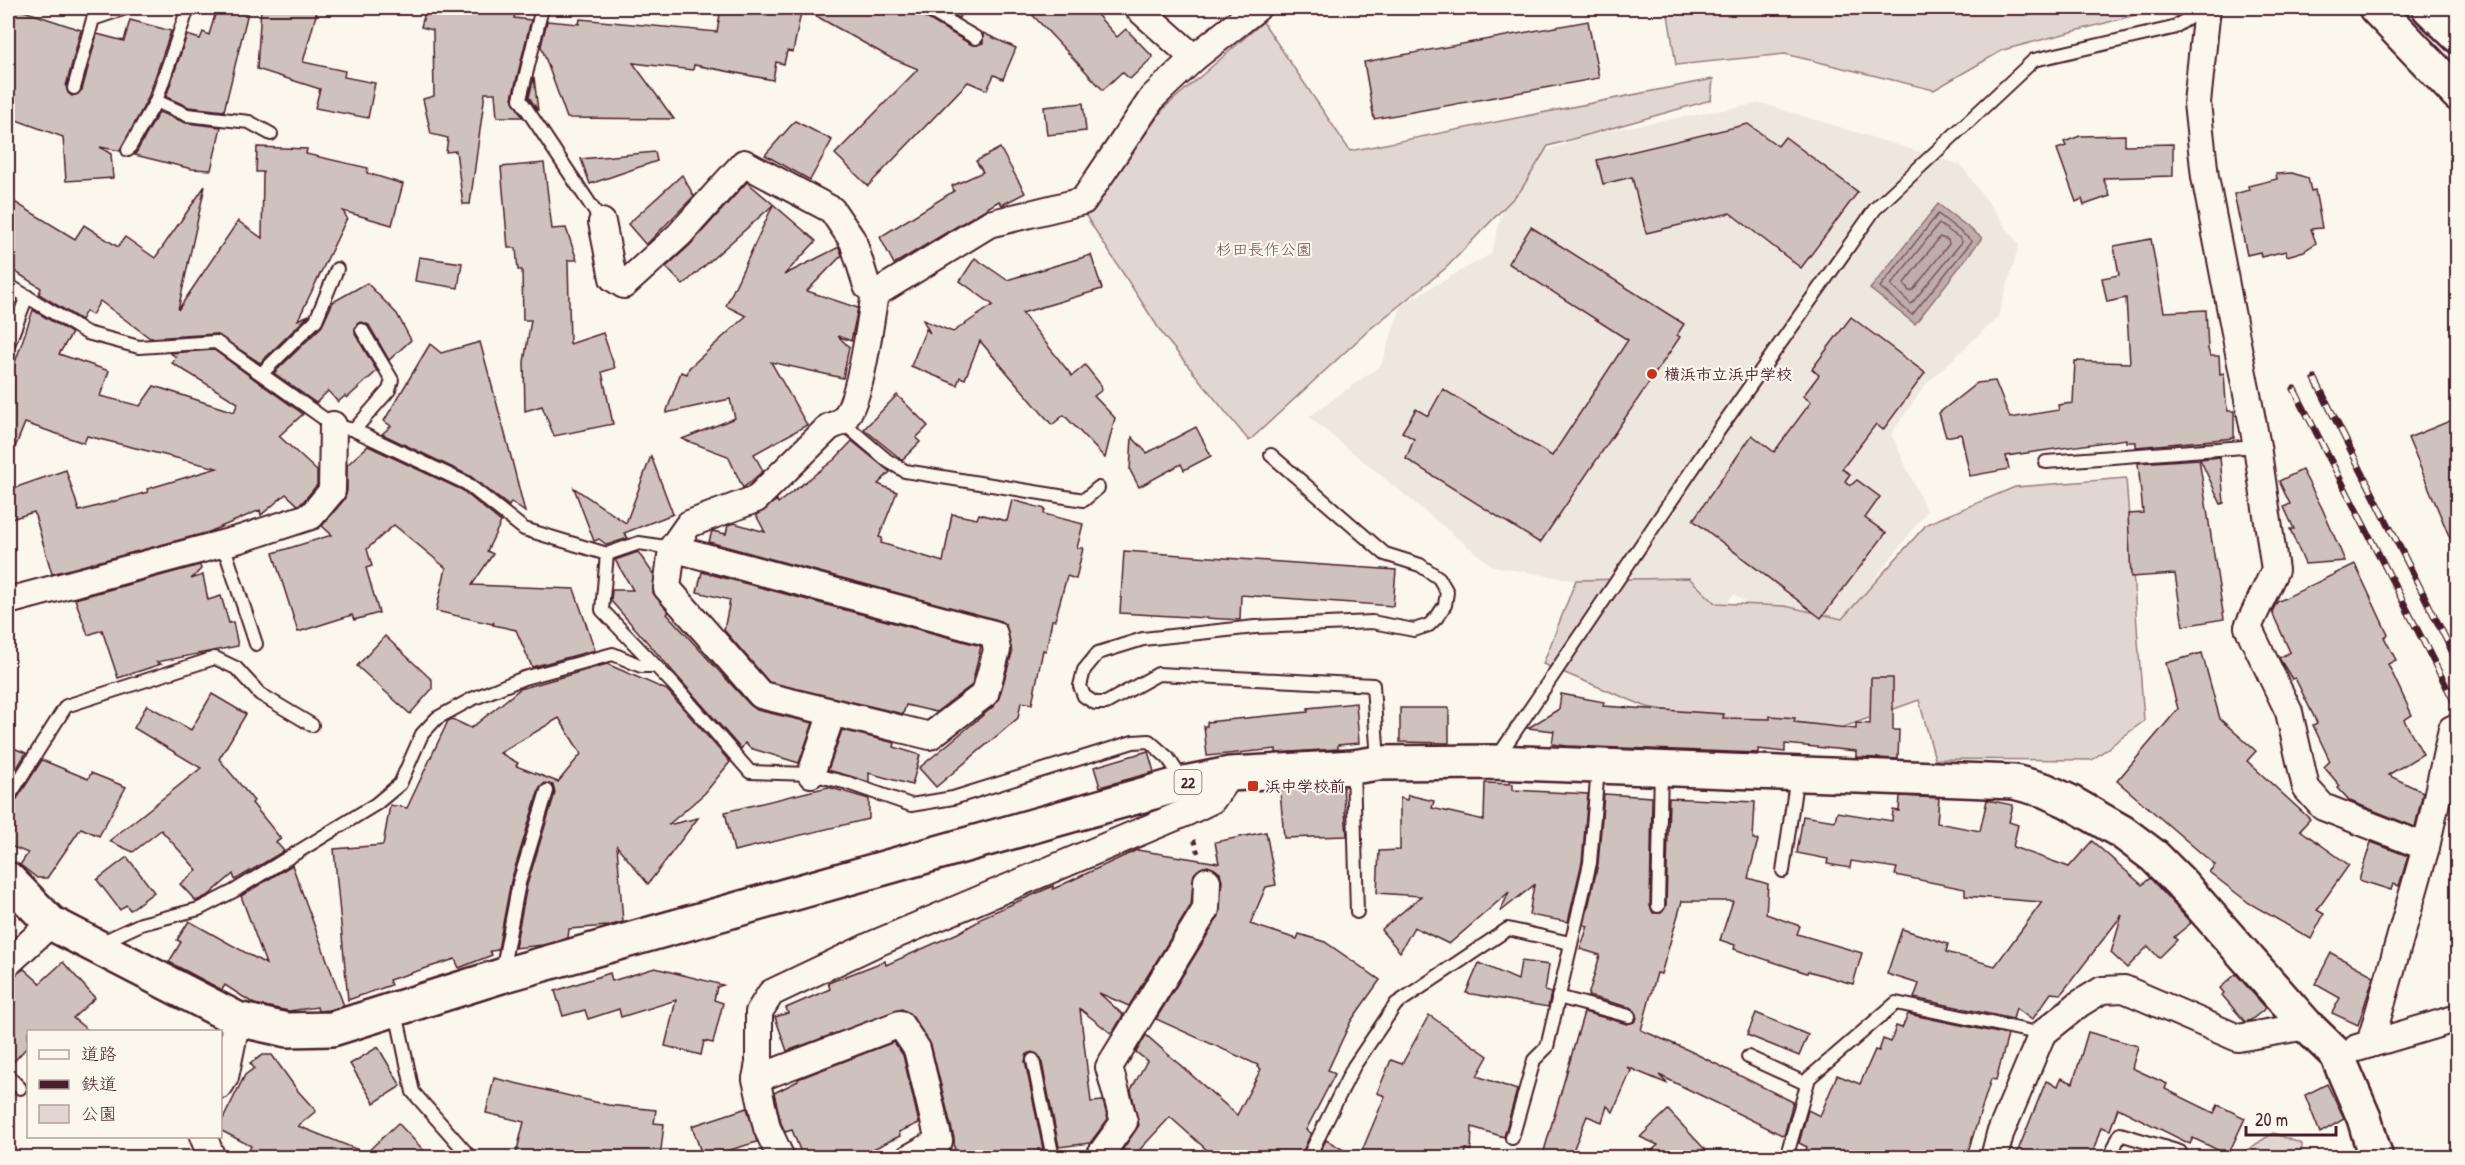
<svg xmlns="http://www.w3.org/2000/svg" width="2465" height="1165" viewBox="0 0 2465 1165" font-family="'Patrick Hand','Klee One',sans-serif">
<rect width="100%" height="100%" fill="#fbf7ec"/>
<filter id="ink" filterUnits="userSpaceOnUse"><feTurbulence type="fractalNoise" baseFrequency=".0167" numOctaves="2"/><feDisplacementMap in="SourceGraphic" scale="12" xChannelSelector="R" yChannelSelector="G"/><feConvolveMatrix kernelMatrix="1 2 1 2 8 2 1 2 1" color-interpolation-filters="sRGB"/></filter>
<g filter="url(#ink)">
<!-- built -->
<path fill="#eee7de" d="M1761,103L1961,165L2019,245L1998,317L1926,384L1891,434L1927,511L1815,657L1734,594L1696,642L1629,590L1492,566L1309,417L1381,365L1402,304L1491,254L1516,162L1594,133Z"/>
<!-- green -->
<g fill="#e2d7d0" stroke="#967b7e" stroke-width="1.5">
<path d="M1667,8H2162L2003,50L1934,90L1785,54L1676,65Z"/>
<path d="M1263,22L1350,151L1713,79L1711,100L1548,146L1521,190L1446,268L1370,329L1249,441L1163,335L1084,213L1097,202L1164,108Z"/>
<path d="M2126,478L2144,721L2092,760L1935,759L1919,700L1816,737L1647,707L1543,664L1576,580L1689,578L1715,603L1785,606L1842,619L1927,524L2015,487Z"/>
<path d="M2273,1133L2302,1144L2301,1157H2236Z"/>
</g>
<!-- water -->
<path fill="#bfadaa" stroke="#907477" stroke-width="1.5" d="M1938,204L1982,238L1915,324L1870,289Z"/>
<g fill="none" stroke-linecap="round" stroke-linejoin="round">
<!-- shore -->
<g stroke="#79585e" stroke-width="1.5">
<path d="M1938,214L1972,241L1912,315L1880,287Z"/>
<path d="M1939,224L1961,239L1962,242L1911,304L1891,285Z"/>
<path d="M1940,237L1948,240L1949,244L1913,290L1909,291L1904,283Z"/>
</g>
</g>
<!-- building -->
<g fill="#cfc2bc" stroke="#4a1f2b" stroke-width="1.5" fill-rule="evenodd">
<path d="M8,8H15L81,30L66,86L68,93L72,96L82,90L97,34L124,41L130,20L171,31L148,98L120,151L100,147L111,154L113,178L66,181L63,137L8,117Z"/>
<path d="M217,8H249L224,111L189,107L166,97L187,35L200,39L203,32L209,35Z"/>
<path d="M261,8H318L303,62L345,71L344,77L375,83L368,118L315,108L320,89L257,69Z"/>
<path d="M426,8H516L514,18L531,20L512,98L522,117H497L495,93H485L470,204H463L456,151L446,152L448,138L431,134L423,99L434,96L433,30L421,27Z"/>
<path d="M721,8H917L921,15L972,45L983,43V33L1016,48L1003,79L994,75L987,90L968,82L868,186L835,154L918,69L889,57L802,8L793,52L787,51L784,64L776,62L773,80L694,65L693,70L633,63L674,119L567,118L541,46L547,21L579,24L580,19L717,32Z"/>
<path d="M940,8H964L959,18Z"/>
<path d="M1026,8H1091L1117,37L1126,29L1153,57L1130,79L1122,72L1103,90Z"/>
<path d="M1588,21L1599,78L1374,119L1364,62Z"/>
<path d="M534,77L538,111L529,97Z"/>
<path d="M1083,103L1086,131L1047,135L1044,107Z"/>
<path d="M159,112L186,123L221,127L211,170L192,169L135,155Z"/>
<path d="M795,121L832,140L810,180L765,155Z"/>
<path d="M1748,124L1778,146L1785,137L1858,192L1801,268L1730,213L1646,233L1632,177L1603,184L1597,160Z"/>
<path d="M2125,135V145L2173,144V176L2103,178L2110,196L2084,205L2082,199L2076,202L2057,149L2066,146L2064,142L2080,136Z"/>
<path d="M257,147L307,149L306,154L368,168L367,173L403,184L392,225L343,211L347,218L298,320L309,315L260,363L216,334L150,338L100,301L92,315L86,311L81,320L39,294L41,288L8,267V198L75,239L84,225L118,247L125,237L155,258L205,186L178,310L238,221L262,238L263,172H256Z"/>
<path d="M1000,148L1025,193L1002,205L999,201L894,264L880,237L954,191L952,186L983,172L976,161Z"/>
<path d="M655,152L657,161L590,184L581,159Z"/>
<path d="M544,163L552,229L566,228L577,260H568L570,344L603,333L615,368L602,372L613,424L554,436L542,406L525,411L524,362L531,320H523L522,270H518L516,248H508L501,167Z"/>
<path d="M2292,173L2308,178L2311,191L2315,190L2322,228L2311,229L2316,243L2304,251L2287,256L2286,251L2261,257L2260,252L2247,255L2234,194L2249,190L2248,186L2277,179L2276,174Z"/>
<path d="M682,175L694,196L646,245L628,224Z"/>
<path d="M747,182L816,241L784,275L839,247L842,255L807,291L858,308L851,341L838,336L849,347L843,378L771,362L807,425L754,454L763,471L743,488L728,456L682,439L735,418L730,399L666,413L681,372L687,374L689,368L746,316L726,306L773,205L683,285L666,267L690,245Z"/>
<path d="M1531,227L1684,324L1677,335L1680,337L1540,543L1406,459L1414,439L1402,432L1416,409L1428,416L1443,389L1552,456L1628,340L1508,263Z"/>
<path d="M2151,239L2164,312L2206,310L2208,349L2210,356H2219L2220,374L2224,373L2226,403L2228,411H2234V438L2136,447V442H2126V439L2006,456L2009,469L1970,476L1961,434L1946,437L1939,413L1977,383L1995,381L2010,418L2059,410L2058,405L2073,403L2075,361L2130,363L2126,298L2107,302L2102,278L2119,275L2114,246Z"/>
<path d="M1091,255L1102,289L1022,313L1072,376L1085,365L1101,385L1102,390L1094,396L1115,418L1105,458L1064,415L1052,425L980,341L965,379L960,377L957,385L911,366L926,329L930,333L923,320L953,332L993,305L960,281L975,258L1007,280Z"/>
<path d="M419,257L462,263L458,288L415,281Z"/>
<path d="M367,283L397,314L411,340L389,360L369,325L362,322L357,323L355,334L377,371L347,398L345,396L338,402L328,391L316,403L274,373L322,326L333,302Z"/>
<path d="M33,310L72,333L59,354L109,371L100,396L140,406L154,386L234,412L238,403L172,363L176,357L170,353L214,350L303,414L279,436L317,471V485L302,503L298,505L286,494L261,515L260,510L209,532L52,574L34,512L8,520V490L66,470L79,511L148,492L147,489L217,468L87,436L84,443L25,423L8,465V383Z"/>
<path d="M1851,317L1925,373L1883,430L1876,424L1842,469L1850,474L1845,481L1850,486L1857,480L1880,497L1865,518L1886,533L1821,618L1693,520L1752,435L1774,452L1811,402L1803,396L1819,375L1812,369Z"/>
<path d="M480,342L508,445L525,512L511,502L509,506L470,476L382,434L391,426L384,421L430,344L441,353Z"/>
<path d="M897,395L928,426L916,438L920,442L902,460L864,429Z"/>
<path d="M2457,418V555L2408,438Z"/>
<path d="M1196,427L1211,456L1184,470L1181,464L1139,487L1130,470L1132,437L1147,453Z"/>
<path d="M852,441L890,472L878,484L897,492L879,537L882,538L881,543L943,562L952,514L977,519L979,514L1007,521L1012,500L1045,509L1044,514L1083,524L1077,548H1083L1076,579L1067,576L1055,620H1052L1046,651L1043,650L1032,704L1021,702L1018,718L936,787L919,768L994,706L999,698L1012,653L1005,624L998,620L709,542L712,531L726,534L728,525L734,523L765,532L756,515L777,500L778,503L835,459Z"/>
<path d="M368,446L462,490L501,522L487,551L493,554L472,585L574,589L595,650L532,667L516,630L493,625L494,622L492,624L436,611L446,568L394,525L367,549L372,566L366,568L379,613L354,620L352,615L298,632L273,553L332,535L322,526L344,500L347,491V465Z"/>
<path d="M651,456L673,514L624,533L628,538L607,545L599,539L594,541L574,488L626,523Z"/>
<path d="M2220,457L2224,503L2221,504L2200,459Z"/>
<path d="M2199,459L2224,619L2183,626L2175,574L2131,577L2128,514L2143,513L2138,463Z"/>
<path d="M2302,470L2322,508L2345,561L2305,564L2290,529H2294L2284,507L2290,504L2279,481Z"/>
<path d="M1124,551L1396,570L1393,606L1241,595L1240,620L1120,613Z"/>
<path d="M638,552L654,575L653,593L669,612L667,614L750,705L757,710L813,723L799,763L750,748L745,743L741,749L611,601L612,590H633L615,560Z"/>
<path d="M2355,564L2388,635L2384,637L2396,660L2388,664L2412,715L2404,720L2423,754L2388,775L2423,792L2415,827L2350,801L2338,788L2340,786L2324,767L2330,761L2313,725L2317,723L2295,678L2292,679L2279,658L2290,652L2272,612L2277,602Z"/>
<path d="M200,565L201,569L191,579L203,575L208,600L221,596L229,623L233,622L238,646L157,662L161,664L118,678L102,630L88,635L75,599Z"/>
<path d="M702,572L981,646L972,685L936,712L906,705L903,714L769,682L724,630L730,600L697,592Z"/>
<path d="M385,636L432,680V689L410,714L357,666Z"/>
<path d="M2202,653L2220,719L2256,751L2247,761L2310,819L2300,830L2349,865L2317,910L2324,914L2311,939L2249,903L2209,872L2215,865L2117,781L2178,709L2166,663Z"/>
<path d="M607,664L667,690L730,762L705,793L668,825L698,818L648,884L617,846L623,922L608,926L569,929L568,938L543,945L515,948L527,885L555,793L553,785L545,783L539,789L511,881L498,950L490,951L492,955L459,968L455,959L389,980L391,985L348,1000L334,849L383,845L390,805L407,808L448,721L452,719L471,728L520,689ZM559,718L581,754L558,782L516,766L518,763L500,753Z"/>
<path d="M1871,678H1893V730H1899L1898,759L1856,757V751L1785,744V752L1758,749V753L1567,746L1552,744L1554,731L1528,728L1559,709L1561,694L1604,702L1603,706L1724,714L1723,718L1770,719V716L1795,718L1794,722L1856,729V723L1870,724Z"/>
<path d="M212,694L246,714L219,759L254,801L252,803L281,839L276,842L284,851L235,880L233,874L209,895L196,901L180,884L197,870L161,830L133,852L109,841L201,768L134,728L147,705L191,730Z"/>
<path d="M1356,703L1359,743L1338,745V749L1276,753V749L1207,756L1204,726H1207V722L1308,712V708Z"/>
<path d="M1400,708H1449V743L1400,742Z"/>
<path d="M842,730L895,743L894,747L920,755L912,785L869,773V782L828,770Z"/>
<path d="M8,746L26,753L8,783Z"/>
<path d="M1148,751L1154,772L1100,787L1094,767Z"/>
<path d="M42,760L88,779L91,773L126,787L99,836L81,828L47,878H37L23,867L20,865L28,853L8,845V806L15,802Z"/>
<path d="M1485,783L1513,784V790L1588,794L1582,862L1568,922L1529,915L1534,885L1500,912L1509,892L1449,944L1414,927L1400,952L1381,930L1421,896L1377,893L1379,851L1400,850V798L1407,800L1408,795L1434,801L1432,808L1484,820Z"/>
<path d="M1343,786L1347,836L1284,838L1280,790Z"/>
<path d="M828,787L869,799V819L734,851L725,812Z"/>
<path d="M1604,794L1652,797L1650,906L1653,913H1661L1666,906L1669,798L1755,802L1753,839L1758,840L1748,878L1768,884L1766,914L1800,926L1797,934L1862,953L1853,984L1808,971L1807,973L1734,949L1735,945L1720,940L1733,901H1682L1661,974L1657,973L1641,1030L1688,1050L1793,1102L1784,1136L1659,1075L1668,1084L1627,1067L1631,1071L1613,1112L1607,1106L1602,1122L1587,1116L1570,1158H1542L1584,1012L1627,1024L1634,1022L1637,1018L1632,1008L1588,996L1600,955L1580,949L1588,926L1584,925L1598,864Z"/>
<path d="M1900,796L1939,798L1937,823L1980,831L1987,800L2013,805L2009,822L2018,825L2013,847L2069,867L2092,841L2142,885L2150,878L2191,923L2174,937L2177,940L2159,958L2148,946L2127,968L2111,953L2122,915L2061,994L2051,993L2032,1020L2016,1008L2013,1019L1914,998L1919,984L1887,974L1902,929L1948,944L1946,952L1995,966L2042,902L1965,896V889L1895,875L1897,868L1851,861L1850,868L1827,864L1828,859L1797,853L1803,816L1835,821L1837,812L1892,821L1893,810L1899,811Z"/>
<path d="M1266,832L1276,885L1266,887L1250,924L1297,939L1299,934L1325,942L1380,980L1351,1021L1328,1070L1335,1074L1306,1130L1311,1133L1300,1158H1216L1170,1117L1132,1158H1122L1119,1155L1139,1125L1131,1090L1147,1061L1136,1052L1146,1035L1237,1115L1261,1069L1257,1067L1258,1065L1156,1019L1219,916L1222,881L1220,873L1208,866L1201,868L1194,874L1191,905L1129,1006L1099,993L1123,1015L1112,1034L1080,1009L1091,1102L1103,1101L1108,1119L1090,1143L1059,1147L1041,1058L1032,1052L1027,1054L1025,1061L1043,1149H1038L1040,1158H955L954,1138L931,1045L912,1016L902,1009L787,1051L775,1017L788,1013L786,1008L830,989L828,983L885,961L886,965L958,933L979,921L978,919L1053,886V889L1137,850L1219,863L1215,842Z"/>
<path d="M2371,842L2408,856L2399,886L2393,884L2391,890L2359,880Z"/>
<path d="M127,857L154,892L130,910L126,905L120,910L97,880Z"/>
<path d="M292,865L344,1006L329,1010L318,1011L317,1007L289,1011L254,1004L225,985L222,990L169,962L181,942L177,940L189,921L266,964L241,896Z"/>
<path d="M2331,953L2374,976L2358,1025L2332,1013L2340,998L2315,984Z"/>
<path d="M1521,961L1549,965L1545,991L1551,993L1548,1007L1466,993L1479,963L1518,980Z"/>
<path d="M63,962L95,998L73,1018L90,1032H28V1046L8,1068V978L24,969L40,983Z"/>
<path d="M655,968L723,985L717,987L714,1000L723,1003L713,1043L704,1041L701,1055L665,1046L676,1000L621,1017L619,1009L588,1019L585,1010L563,1016L555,991L610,973L612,981Z"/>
<path d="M2236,974L2266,1008L2251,1020L2245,1022L2222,995L2224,993L2220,988Z"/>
<path d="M1756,1013L1808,1035L1799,1056L1747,1035Z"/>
<path d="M1908,1014L2008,1035L1996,1080L1991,1079L1966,1158H1804L1807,1147L1799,1143L1808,1110L1820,1116L1837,1075L1860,1084L1875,1050L1879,1051L1883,1039L1891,1042L1896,1026L1902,1028Z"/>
<path d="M1429,1015L1488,1056L1477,1076L1517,1090L1504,1137L1472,1127L1471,1150L1466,1149L1465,1158H1359L1385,1096L1377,1093L1391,1060L1402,1064Z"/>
<path d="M2088,1032L2138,1046L2132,1068L2167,1084L2165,1089L2214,1113L2218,1105L2245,1118L2228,1155L2193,1138L2190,1144L2118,1108L2110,1130L2101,1127L2091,1158H2015L2046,1081L2058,1086L2061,1078L2073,1083Z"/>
<path d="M894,1042L903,1055L919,1123L899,1132L900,1136L873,1149L875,1158H803L792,1130L785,1132L781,1123L774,1093L798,1081V1079Z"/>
<path d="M378,1047L401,1086L374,1103L350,1064Z"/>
<path d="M263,1055H272L298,1091L316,1111L298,1126L366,1153L398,1123L431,1158H246L251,1146L220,1130V1125L245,1075L254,1068L250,1063Z"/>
<path d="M494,1078L608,1105L656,1110L654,1123L664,1124L660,1158L591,1151L589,1158H515L524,1122L486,1113Z"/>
<path d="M2327,1084L2344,1119L2320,1133L2305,1095Z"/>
<path d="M747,1108L757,1142L703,1158L692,1126Z"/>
<path d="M1668,1110L1713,1158H1644L1658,1145L1640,1137Z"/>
<path d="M1326,1140L1358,1158H1317Z"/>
</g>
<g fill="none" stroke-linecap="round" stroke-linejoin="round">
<!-- lane casing -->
<g stroke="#4a1f2b" stroke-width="16">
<g id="lane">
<path d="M542,8L520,99L602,222"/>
<path d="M925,8L976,38"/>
<path d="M74,88L93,19L126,8"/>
<path d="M156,101L187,115L249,122L271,134"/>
<path d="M128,150L156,101L188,8"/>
<path d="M8,285L87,333L139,347L216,342L333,425L354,430L466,483L524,529L607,554L639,543L672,548"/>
<path d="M8,345L27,296"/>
<path d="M262,373L316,320L337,269"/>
<path d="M841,421L888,461L905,471L1084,500L1098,488"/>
<path d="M354,430L389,390L392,380L362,330"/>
<path d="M1271,455L1385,554L1420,565L1439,578L1447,592L1445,605L1437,617L1429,625L1414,630L1372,622L1255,627L1143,639L1098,653L1084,670L1080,686L1084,696L1095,703H1106L1158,674L1373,685L1378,762"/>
<path d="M2046,462L2257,446"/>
<path d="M223,544L256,644"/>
<path d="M607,554L602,610L673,684L750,772L811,774L848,783L911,805L953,798L1133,742L1149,741L1168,758L1184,782"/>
<path d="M1497,758L1719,430L1875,209L2034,60L2173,28L2204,8"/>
<path d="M1353,768L1357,912"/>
<path d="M8,798L66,706L215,658L236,668L260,694L312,725"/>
<path d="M1783,871L1797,775"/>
<path d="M1658,906L1661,769"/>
<path d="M100,943L141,924L199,909L234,891L376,804L400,784L422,734L437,718L472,699L524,678L613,654L641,666H655"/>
<path d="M502,972L519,883L547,791"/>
<path d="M1558,997L1629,1016"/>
<path d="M396,1012L413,1092L471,1158"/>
<path d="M1748,1057L1807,1084"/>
<path d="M1033,1060L1053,1158"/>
<path d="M8,1076L20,1088"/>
<path d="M1512,1138L1534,1060L1547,1047L1590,863L1598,768"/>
<path d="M1308,1158L1354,1066L1396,1004L1508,929L1570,943"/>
<path d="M1786,1158L1809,1078L1896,1003L2042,1034"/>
<path d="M2110,1158L2120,1134L2180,1152"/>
</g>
</g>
<!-- street casing -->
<g stroke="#4a1f2b" stroke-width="30">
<g id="street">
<path d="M1138,8L1194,58"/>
<path d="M2207,8L2197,103L2205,177L2257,446L2275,570L2248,627L2289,712L2306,788L2323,807L2426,847"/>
<path d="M602,222L613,278L624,285L679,235L744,163L832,210L853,241L867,286L875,294"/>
<path d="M672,548L994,634L997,650L985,694L930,736L761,695L667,588L672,548L689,524L756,499L829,427C833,425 838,424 842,421C861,405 870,320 875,294L989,224L1083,201L1153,97L1194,58L1257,8"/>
<path d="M8,601L240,539L311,516L332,491L333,425"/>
<path d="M811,774L832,713"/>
<path d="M8,963L51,923"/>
<path d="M2370,1044L2426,847L2452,729"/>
<path d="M2357,1048L2458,1018"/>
<path d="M756,1079L900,1024L917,1049L939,1141L909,1158"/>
<path d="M220,1085L225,1077L237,1019"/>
<path d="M203,1136L212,1158"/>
<path d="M781,1158L767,1128L756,1079L759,1063V1012L771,993L872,945L1185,813L1212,800L1230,774"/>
<path d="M1098,1158L1124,1122L1109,1067L1206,909L1207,881"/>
<path d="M1994,1158L2000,1134L2042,1034L2079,1004L2102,990L2124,989L2238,1038L2307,1026"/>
</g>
</g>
<!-- secondary casing -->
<g stroke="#4a1f2b" stroke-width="38">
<g id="secondary">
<path d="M2376,8L2458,94"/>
<path d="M2429,8L2458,36"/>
</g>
</g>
<!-- primary casing -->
<g stroke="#4a1f2b" stroke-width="38">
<path id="primary" d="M8,879L51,923L237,1019L287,1030L332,1029L501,976L1185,783L1230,774L1353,767L1378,763L1494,762L2014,782L2044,790L2068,801L2122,832L2154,856L2180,882L2307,1026L2337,1055L2364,1118L2376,1158"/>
</g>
<!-- path -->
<path stroke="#4a1f2b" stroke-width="4" stroke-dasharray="4.5 4.5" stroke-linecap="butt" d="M1194,840L1199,855"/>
<!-- lane -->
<use href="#lane" stroke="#fbf7ec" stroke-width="12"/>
<!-- street -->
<use href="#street" stroke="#fbf7ec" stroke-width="26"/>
<!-- secondary -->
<use href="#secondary" stroke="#fbf7ec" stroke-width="33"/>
<!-- primary -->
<use href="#primary" stroke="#fbf7ec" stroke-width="33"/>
<!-- rail casing -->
<g stroke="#4a1f2b" stroke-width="7">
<g id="rail">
<path d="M2315,379L2458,663"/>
<path d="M2294,389L2458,709"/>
</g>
</g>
<!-- rail -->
<use href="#rail" stroke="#fbf7ec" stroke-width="4.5" stroke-dasharray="14" stroke-linecap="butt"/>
</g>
</g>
<!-- markers -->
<g fill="#c8321e" stroke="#fbf7ec" stroke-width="2">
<circle cx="1652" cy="374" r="6"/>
<rect x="1247" y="780" width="12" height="12" rx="3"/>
</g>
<g text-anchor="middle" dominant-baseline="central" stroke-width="4.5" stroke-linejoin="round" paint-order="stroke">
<!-- shield labels -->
<rect fill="#fbf7ec" stroke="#7f6065" stroke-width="1.5" x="1174.5" y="770" width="27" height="24" rx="4.5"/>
<g font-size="15" font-weight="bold" fill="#4a1f2b">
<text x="1188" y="782">22</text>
</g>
<!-- park labels -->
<g font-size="16" fill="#704d54" stroke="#fbf7ec">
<text x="1264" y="249">杉田長作公園</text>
</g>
<!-- poi labels -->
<g font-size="16" font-weight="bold" fill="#4a1f2b" stroke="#fbf7ec" text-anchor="start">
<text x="1664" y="374">横浜市立浜中学校</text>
<text x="1265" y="786">浜中学校前</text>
</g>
</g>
<!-- margin -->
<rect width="2465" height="1165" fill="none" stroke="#fbf7ec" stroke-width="30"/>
<rect x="15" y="15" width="2435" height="1135" fill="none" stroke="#4a1f2b" stroke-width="2" filter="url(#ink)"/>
<!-- legend -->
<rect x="27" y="1030" width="195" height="108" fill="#fbf7ec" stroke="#b4a19f" stroke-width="1.5"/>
<rect x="39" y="1050" width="30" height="9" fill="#fbf7ec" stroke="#b4a19f" stroke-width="1.5"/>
<text x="81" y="1060" font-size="18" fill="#4a1f2b">道路</text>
<rect x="39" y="1080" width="30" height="9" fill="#4a1f2b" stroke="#b4a19f" stroke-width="1.5"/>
<text x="81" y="1090" font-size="18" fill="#4a1f2b">鉄道</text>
<rect x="39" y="1105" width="30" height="18" fill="#e2d7d0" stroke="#b4a19f" stroke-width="1.5"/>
<text x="81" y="1120" font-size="18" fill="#4a1f2b">公園</text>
<!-- scale -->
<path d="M2246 1126v9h90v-9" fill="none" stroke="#4a1f2b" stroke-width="3"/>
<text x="2255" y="1126" font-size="18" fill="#4a1f2b" stroke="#fbf7ec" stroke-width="4.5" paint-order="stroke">20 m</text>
</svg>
